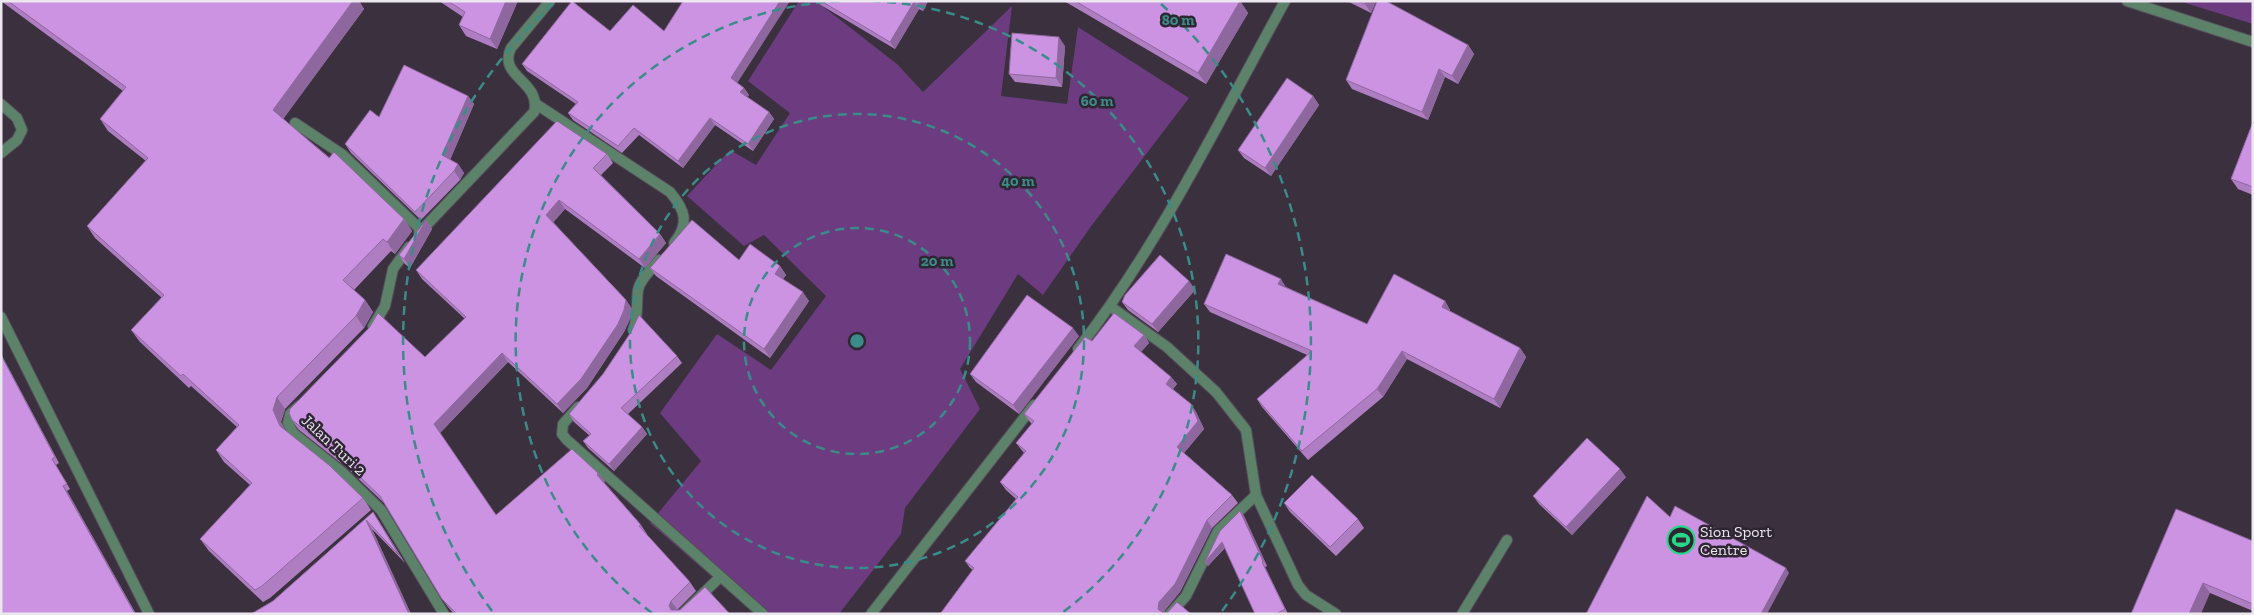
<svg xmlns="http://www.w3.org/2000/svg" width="2254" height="615" viewBox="0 0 2254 615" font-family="'Zilla Slab',serif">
<rect width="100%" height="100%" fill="#3a303e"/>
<!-- green -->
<g fill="#6c3b80">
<path d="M799,1H816L897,64L923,92L1012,6L1001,96L1067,104L1078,27L1189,98L1092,225L1043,295L1018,274L960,369L980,409L905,508L901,534L839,614H755L650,523L701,461L660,413L717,334L771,370L826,296L764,235L744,246L687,196L730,150L756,165L790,113L748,81Z"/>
<path d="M2179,1H2253V24Z"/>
</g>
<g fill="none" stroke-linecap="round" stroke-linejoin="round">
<!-- minor casing -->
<g stroke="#564d5a" stroke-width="12">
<g id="minor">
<path d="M2127,1L2253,42"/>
<path d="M1,104L17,118L22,130L17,140L1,153"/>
<path d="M536,104L670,192C685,210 690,223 674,243"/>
<path d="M295,123L343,155L421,230"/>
<path d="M419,233L534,112C542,81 497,77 511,48L550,1"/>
<path d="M1111,307L1167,347L1216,392L1246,430L1256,495L1298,585L1306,595L1336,614"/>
<path d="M1,317L149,614"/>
<path d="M373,326L385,306L393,269L409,247"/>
<path d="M633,330C639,316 636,304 638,290C640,279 652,269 659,260"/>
<path d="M1078,349C1161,242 1220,119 1285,1"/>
<path d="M299,406L290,414L288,423L293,433L342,472L381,510L444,614"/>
<path d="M578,407L563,424L562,434L567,440L763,614"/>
<path d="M682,614L720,577"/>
<path d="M871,614L1034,405"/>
<path d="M1170,614L1186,596L1218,531L1256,495"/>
<path d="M1462,614L1507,540"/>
</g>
</g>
<!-- minor -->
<use href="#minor" stroke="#5c826a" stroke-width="10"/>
</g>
<!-- wall -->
<g fill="#af7ec2">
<path d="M1,1H359L364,9L283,119L404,219L412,231L395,254L391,251L354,290L365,300L373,312L364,328L285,409L281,422L285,430L363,498L371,510L270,598L263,602L209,551L200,539L250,485L224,462L216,450L237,427L191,386L189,388L140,342L131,330L162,298L95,238L87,226L146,161L108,131L100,119L123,91Z"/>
<path d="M439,1H515L517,3L497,49L466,36L459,25L463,17Z"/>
<path d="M814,1H928L923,11L919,9L895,49Z"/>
<path d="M1064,1H1240L1248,13L1206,84Z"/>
<path d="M1347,1H1376L1371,13Z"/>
<path d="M610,31H664L744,88L749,95L747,97L769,112L774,119L753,151L715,125L683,168L639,135L622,153L573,120L568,113L576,104L527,71L522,64Z"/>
<path d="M1468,45L1474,54L1458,84L1445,77L1428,120L1352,89L1346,80Z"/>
<path d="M1065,46L1062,87L1015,82L1009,74Z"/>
<path d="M468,96L474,104L450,160L458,164L464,173L460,180L421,220L351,153L345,144L379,117Z"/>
<path d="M1313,96L1319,105L1271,176L1244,158L1238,150Z"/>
<path d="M2253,122V195L2238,189L2231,179Z"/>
<path d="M607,154L613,163L601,175L660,234L666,243L645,268L565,209L553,222L626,300L632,309L630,319L624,332L587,388L563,413L508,362L440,433L496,515L598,473L605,481L604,482L641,525L647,534H646L690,582L696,591L677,610L730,614H454L448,607L442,599L384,503L346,467L298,429L292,420L425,357L465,319L422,279L416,270Z"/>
<path d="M426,220L432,229L410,268L405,264L399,255Z"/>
<path d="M739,260L780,266L786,275L783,279L809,301L770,358L656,276L650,268Z"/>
<path d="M1189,281L1195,290L1158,332L1128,310L1122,302Z"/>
<path d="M1286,287L1367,324L1445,301L1450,310V311L1520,348L1526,357L1500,408L1407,359L1383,397L1308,460L1262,407L1257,399L1307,355L1210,312L1204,304Z"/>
<path d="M1144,335L1149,343L1141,352L1171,377L1177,384L1173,389L1191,404L1196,412L1204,429L1184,453L1232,495L1238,503L1212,528L1180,592L1165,610L1164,613L1191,614H940L973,570L970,568L965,561L1016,499L1006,490L1000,482L1024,453L1016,443L1032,424L1030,422L1024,414L1092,341Z"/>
<path d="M1079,336L1019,414L976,382L970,374Z"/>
<path d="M1,354L59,463L56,465L70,489L67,491L136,614H1Z"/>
<path d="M677,356L682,363L628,414L642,427L647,434L614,471L588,448L583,441L590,436L574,422L569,414Z"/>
<path d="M1626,477L1572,535L1539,504L1533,496Z"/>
<path d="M1284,503L1358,519L1364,528L1336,556L1290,512Z"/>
<path d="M1240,511L1244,516L1267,566L1265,567L1288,614H1255L1225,548L1208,566L1205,562Z"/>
<path d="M373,512L405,563L372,529L411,614H251L273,601Z"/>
<path d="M2253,541V611L2210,593L2131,614Z"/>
</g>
<!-- shaded-wall -->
<g fill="#8e679e">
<path d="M353,1H359L364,9L281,122L273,110Z"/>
<path d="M506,1H515L517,3L497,49L490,39Z"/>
<path d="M780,1H790L736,85L731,78Z"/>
<path d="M920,1H928L923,11L918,4Z"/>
<path d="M1240,1L1248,13L1206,84L1198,73Z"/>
<path d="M1366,1H1376L1371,13L1365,4Z"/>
<path d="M914,2L919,9L895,49L890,42Z"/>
<path d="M1059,37L1065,46L1062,87L1056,78Z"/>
<path d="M1468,45L1474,54L1458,84L1452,76Z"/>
<path d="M1439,69L1445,77L1428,120L1422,112Z"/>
<path d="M744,88L749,95L745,99L740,92Z"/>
<path d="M468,96L474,104L448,164L442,155Z"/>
<path d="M1313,96L1319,105L1271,176L1265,168Z"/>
<path d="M769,112L774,119L753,151L748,144Z"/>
<path d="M710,118L715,125L683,168L678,161Z"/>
<path d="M458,164L464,173L460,180L454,171Z"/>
<path d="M559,200L565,209L552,224L546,215Z"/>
<path d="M404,219L412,231L395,254L387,242Z"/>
<path d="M426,220L432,229L410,268L404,259Z"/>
<path d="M660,234L666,243L645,268L639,259Z"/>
<path d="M780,266L786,275L781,282L775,274Z"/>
<path d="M1281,279L1286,287L1278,284Z"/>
<path d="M1189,281L1195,290L1158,332L1152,324Z"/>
<path d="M803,292L809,301L770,358L764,349Z"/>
<path d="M365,300L373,312L364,328L356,316Z"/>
<path d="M626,300L632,309L630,319L624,332L587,388L563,413L557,404Z"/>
<path d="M1445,301L1450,310L1447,315L1442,307Z"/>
<path d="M1073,328L1079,336L1019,414L1013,405Z"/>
<path d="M1144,335L1149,343L1139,354L1134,346Z"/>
<path d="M1520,348L1526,357L1500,408L1494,399Z"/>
<path d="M1402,351L1407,359L1383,397L1377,389Z"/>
<path d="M502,353L508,362L440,433L434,424Z"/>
<path d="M1,354L59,463L55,457L1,355Z"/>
<path d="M1171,377L1177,384L1171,391L1166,384Z"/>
<path d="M277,397L285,409L281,422L289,438L280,426L273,410Z"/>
<path d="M1191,404L1196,412L1204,429L1183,454L1177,447Z"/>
<path d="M642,427L647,434L614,471L609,464Z"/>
<path d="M1620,469L1626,477L1572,535L1566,527Z"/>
<path d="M598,473L605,481L603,483L597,475Z"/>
<path d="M63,486L67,491L136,614H135Z"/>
<path d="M1240,511L1244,516L1267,566L1263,561Z"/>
<path d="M373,512L379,521L405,563L399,555Z"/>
<path d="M366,520L372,529L411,614H409Z"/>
<path d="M1207,520L1212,528L1180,592L1165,610L1164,614L1158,609L1159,602Z"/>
<path d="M1222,542L1225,547L1208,566L1205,562Z"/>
<path d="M1262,562L1265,567L1288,614L1285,609Z"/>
<path d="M1786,568L1789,573L1767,614H1761Z"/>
<path d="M2203,583L2210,593L2201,614H2189Z"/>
<path d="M671,601L677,609L676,614H674L669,606Z"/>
</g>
<!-- building -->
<g fill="#cb93e2" stroke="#8e679e">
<path d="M8,1H353L273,110L329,158L334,152L404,219L387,242L383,239L343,280L365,300L356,316L277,397L273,410L280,426L329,465L363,498L262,586L255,590L200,539L252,483L216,450L239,425L183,374L181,376L131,330L164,295L87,226L148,158L100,119L126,87Z"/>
<path d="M448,1H506L490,39L459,25L465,12Z"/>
<path d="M572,1L610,31L633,5L664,31L683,1H780L731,78L744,88L740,92L769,112L748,144L710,118L678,161L634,128L618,146L568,113L578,102L522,64Z"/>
<path d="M821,1H920L918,4L914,2L890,42Z"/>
<path d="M1075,1H1240L1198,73Z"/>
<path d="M1358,1H1366L1365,4Z"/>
<path d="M1377,1H1386L1468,45L1452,76L1439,69L1422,112L1346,80Z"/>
<path d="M1012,33L1059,37L1056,78L1009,74Z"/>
<path d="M404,65L468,96L442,155L458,164L454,171L415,212L345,144L370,110L379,117Z"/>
<path d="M1287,78L1313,96L1265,168L1238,150Z"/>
<path d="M557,121L607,154L593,168L660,234L639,259L559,200L546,215L626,300L624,310L618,324L581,379L557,404L502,353L434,424L496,515L572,449L598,473L597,475L641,525L639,526L690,582L671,601L669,606L671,610H680L705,587L730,614H457L442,599L380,496L340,458L292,420L289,413L290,409L369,328L378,313L425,357L466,317L416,270Z"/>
<path d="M2253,122V187L2231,179Z"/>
<path d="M426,220L404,259L399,255Z"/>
<path d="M692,220L739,260L750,244L780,266L775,274L803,292L764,349L650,268Z"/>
<path d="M1226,254L1281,279L1278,284L1367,324L1394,274L1445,301L1442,307L1520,348L1494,399L1402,351L1377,389L1302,451L1257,399L1312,351L1204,304Z"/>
<path d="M1160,255L1189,281L1152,324L1122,302L1125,295Z"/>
<path d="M1027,295L1073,328L1013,405L970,374Z"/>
<path d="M1114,313L1144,335L1134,346L1171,377L1166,384L1191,404L1198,421L1177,447L1232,495L1207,520L1175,584L1159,602L1158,609L1163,613H1167L1177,602L1191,614H940L974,568L965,561L1018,497L1000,482L1026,451L1016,443L1034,421L1024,414L1085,337L1092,341Z"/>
<path d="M639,315L677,356L621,408L642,427L609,464L583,441L591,434L569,414L603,374L631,332Z"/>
<path d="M1,355L55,457L52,459L67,484L63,486L135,614H1Z"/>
<path d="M1587,438L1620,469L1566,527L1533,496Z"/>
<path d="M1312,475L1358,519L1330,547L1284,503Z"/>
<path d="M1647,496L1670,517L1675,506L1786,568L1761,614H1586Z"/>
<path d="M2176,509L2253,541V604L2203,583L2189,614H2131Z"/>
<path d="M1240,511L1263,561L1262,562L1285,609L1276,614H1255L1222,542L1205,562L1220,531Z"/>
<path d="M373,512L399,555L366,520L409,614H251L273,601Z"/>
</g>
<!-- distance rings -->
<g fill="none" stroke="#3b8c88" stroke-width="2.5" stroke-dasharray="9 6">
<circle cx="857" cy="341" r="113"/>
<circle cx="857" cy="341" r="227"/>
<path d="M652 613A340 340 0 0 1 842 1M872 1A340 340 0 0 1 1062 613"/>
<path d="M492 611A454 454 0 0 1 553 4M1161 4A454 454 0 0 1 1222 611"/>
</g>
<!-- icons -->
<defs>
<g id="stadium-ring" transform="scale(1.4375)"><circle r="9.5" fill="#2f2634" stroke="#26d885" stroke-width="1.5"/><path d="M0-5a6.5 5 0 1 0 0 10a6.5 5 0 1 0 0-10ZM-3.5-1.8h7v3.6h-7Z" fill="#26d885"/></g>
</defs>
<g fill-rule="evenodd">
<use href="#stadium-ring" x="1681" y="540"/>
</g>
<g text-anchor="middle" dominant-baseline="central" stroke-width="5" stroke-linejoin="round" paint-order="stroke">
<!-- street labels -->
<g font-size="16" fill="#ece6ef" stroke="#2f2634">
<text transform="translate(334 445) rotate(43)">Jalan Turi 2</text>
</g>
<!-- poi labels -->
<g font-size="16" fill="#ece6ef" stroke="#2f2634" text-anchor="start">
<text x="1700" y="531">Sion Sport<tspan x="1700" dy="18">Centre</tspan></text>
</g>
</g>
<circle cx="857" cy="341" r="8" fill="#3b8c88" stroke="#2f2634" stroke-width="2.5"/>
<g font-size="15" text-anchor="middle" font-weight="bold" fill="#3b8c88" stroke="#2f2634" stroke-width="5" stroke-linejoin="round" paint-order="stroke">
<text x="1178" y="25">80 m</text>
<text x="1097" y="106">60 m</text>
<text x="1018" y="186">40 m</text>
<text x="937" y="266">20 m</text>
</g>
<!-- border -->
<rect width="2254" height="615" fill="none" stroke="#ece6ef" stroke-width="5"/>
</svg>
